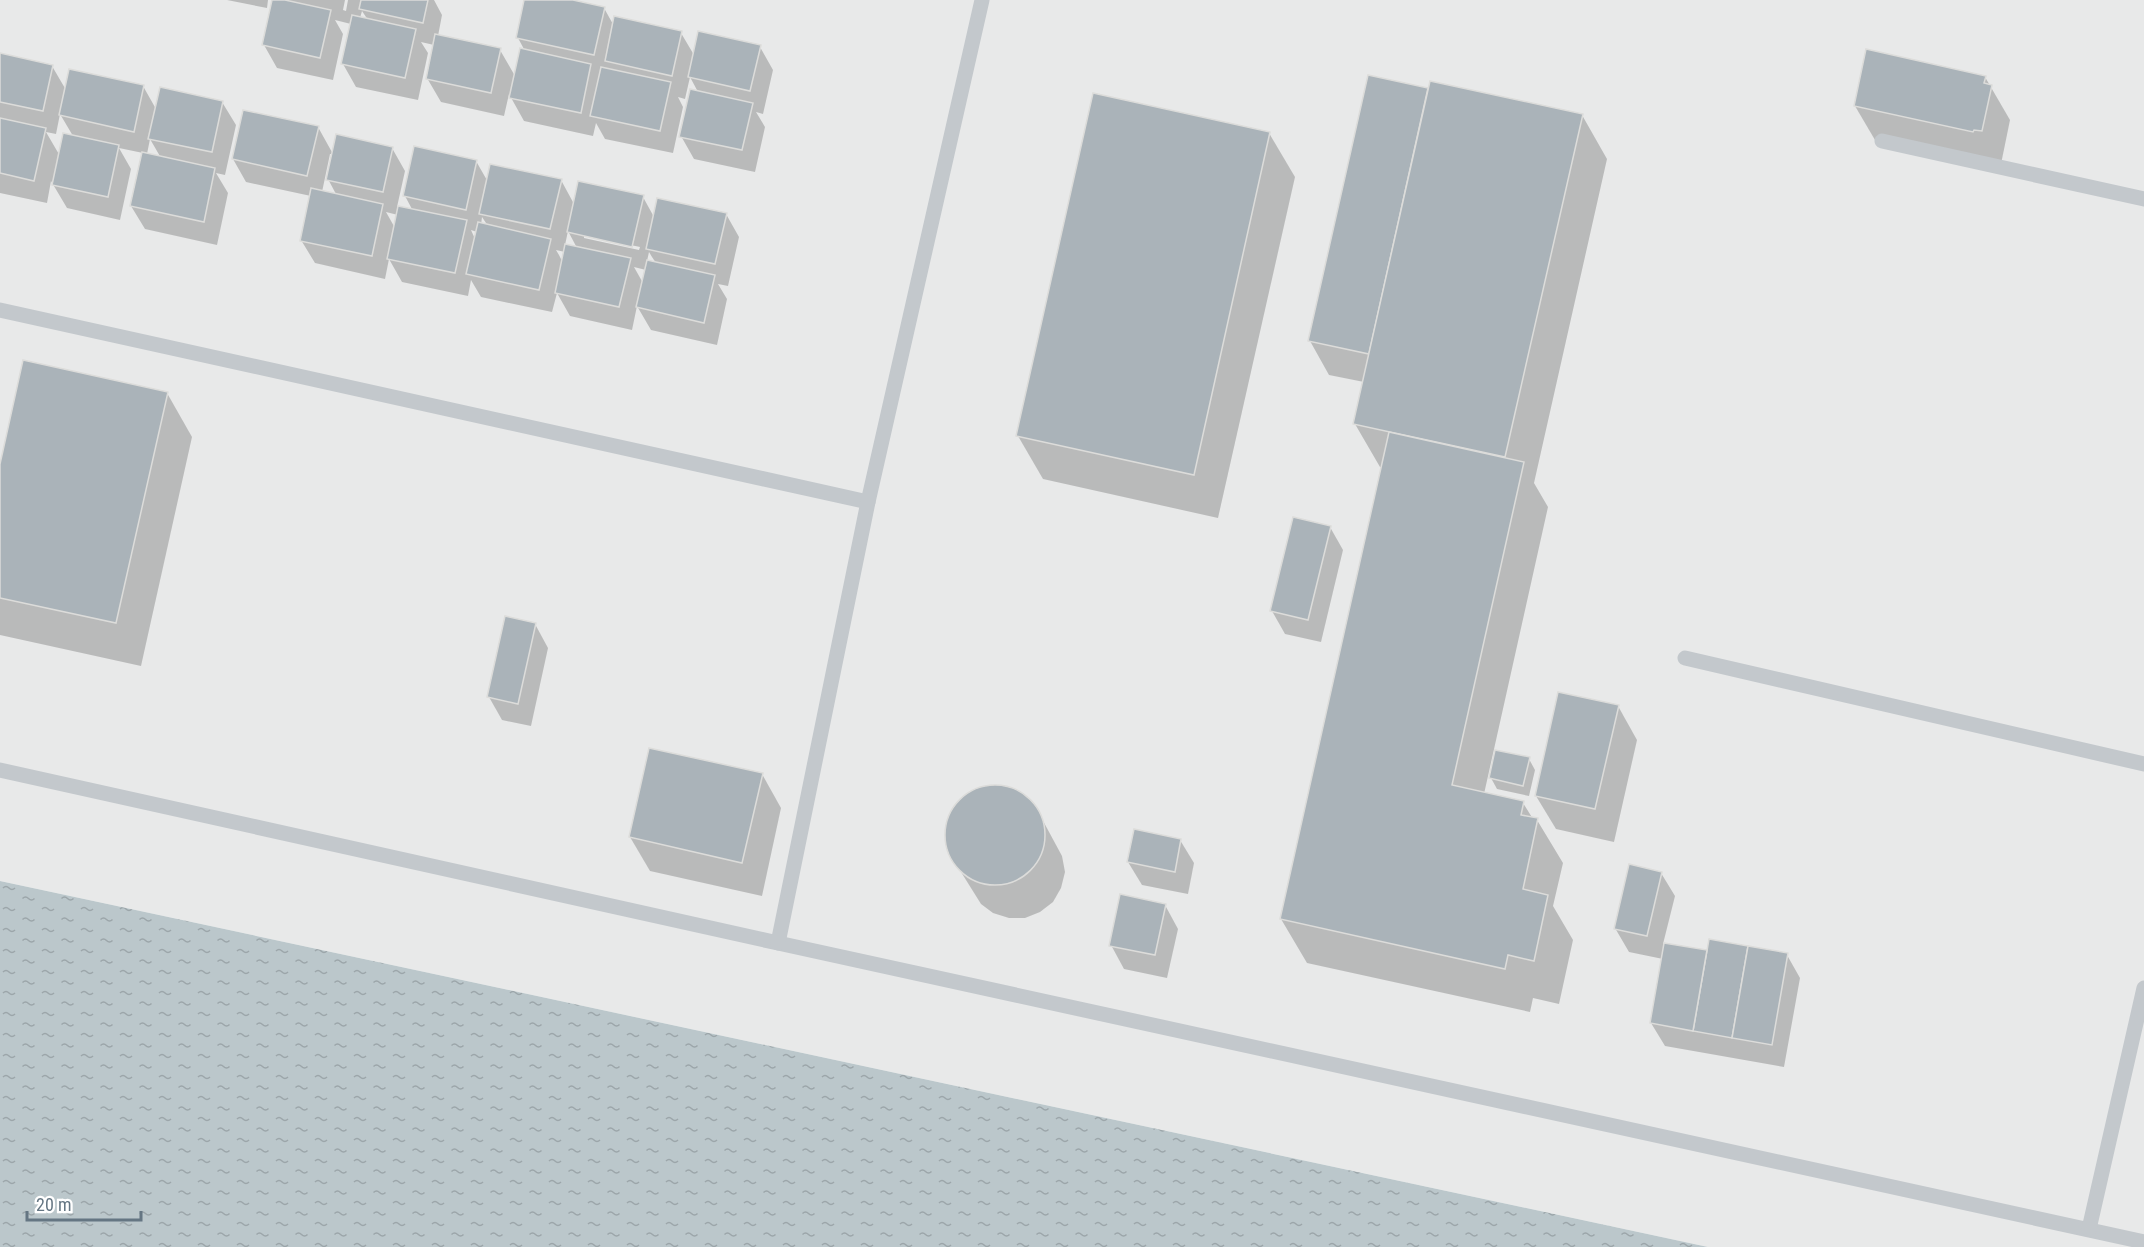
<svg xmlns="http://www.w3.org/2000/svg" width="2144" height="1247" viewBox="0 0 2144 1247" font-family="'Roboto Condensed',sans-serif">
<defs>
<pattern id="water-ripples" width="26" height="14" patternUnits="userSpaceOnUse" patternTransform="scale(1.5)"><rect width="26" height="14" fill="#bbc7cb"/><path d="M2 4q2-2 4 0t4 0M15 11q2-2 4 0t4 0" fill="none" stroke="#9ca6aa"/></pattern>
</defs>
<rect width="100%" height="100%" fill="#fafaf8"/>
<!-- built -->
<path fill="#e8e9e9" d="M0,0H2144V1247H1708L0,881Z"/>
<!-- water -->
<path fill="url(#water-ripples)" d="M0,881L1708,1247H0Z"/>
<!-- shadow -->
<g fill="#0003" fill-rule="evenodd">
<path d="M227,0H268L267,8Z"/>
<path d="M274,0H345L343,10L346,11L348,0H434L442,15L438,36L500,50L515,76L525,51L518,38L526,0H566L604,8L614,26L681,33L694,55L760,47L773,70L763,114L756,112L765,127L755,172L694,159L681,136L698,92L690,77L685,99L678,97L683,107L673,153L605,139L596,123L593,136L524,121L509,94L504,116L441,102L427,78L434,45L421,42L428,53L418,100L356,87L343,64L351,24L335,20L343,34L333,80L277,68L264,45ZM362,11L368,20L360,18Z"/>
<path d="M0,55L52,66L66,90L143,86L156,109L222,102L236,125L225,175L216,173L228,193L217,245L145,229L131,206L143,153L119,148L131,169L120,220L67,208L51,181L47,203L0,193ZM60,114L73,136L60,156L46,132L56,134ZM150,139L161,158L147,154Z"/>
<path d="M1985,77L2010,120L2001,164L1875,140L1855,106Z"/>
<path d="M1427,89L1429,92L1582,115L1607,159L1534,483L1548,507L1484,794L1523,803L1533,819L1537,820L1563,863L1553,906L1573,940L1559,1004L1533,998L1530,1012L1307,963L1281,919L1383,468L1380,467L1355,424L1364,382L1329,375L1310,341Z"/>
<path d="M318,127L333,154L392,148L405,171L397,207L413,211L405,196L476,161L488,182L561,180L574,204L643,197L654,217L726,214L739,237L728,286L718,284L727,299L717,345L651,330L637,306L632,330L570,316L557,293L552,312L481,297L471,280L468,296L402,282L389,259L385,279L315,263L301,240L311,196L246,182L233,159ZM330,154H333L328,179L337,196L322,192ZM386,212L398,215L395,228ZM482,217L488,226L481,225ZM471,230L477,232L475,239ZM568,231L577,248L565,245ZM584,235L640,247L639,250L584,238ZM556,250L565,252L563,263L559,255ZM649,252L652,257L656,263L647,261ZM634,267L646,270L643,283Z"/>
<path d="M1269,133L1295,177L1218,518L1043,479L1018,436Z"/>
<path d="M167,393L192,437L141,666L0,635V471Z"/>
<path d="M1330,527L1343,550L1321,642L1285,634L1272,611Z"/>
<path d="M535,624L548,648L531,726L502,720L489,697Z"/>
<path d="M1618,706L1637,740L1614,842L1556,829L1536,796Z"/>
<path d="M1529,759L1535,770L1529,796L1497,789L1491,778Z"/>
<path d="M762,774L781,808L762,896L650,871L630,837Z"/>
<path d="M992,786L1008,788L1024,795L1035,806L1062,856L1065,872L1061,888L1053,902L1040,912L1025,918H1009L993,913L981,904L951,856L946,841L947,825L952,810L963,798L976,790Z"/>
<path d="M1180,840L1194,863L1188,894L1142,885L1128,862Z"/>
<path d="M1661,873L1675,896L1663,944L1708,952L1787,955L1800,978L1784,1067L1665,1046L1651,1023L1663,959L1629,952L1615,928Z"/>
<path d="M1165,905L1178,929L1167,978L1124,969L1111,945Z"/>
</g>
<!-- building -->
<g fill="#aab3b9" stroke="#dcdcda" stroke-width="1.5">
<path d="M272,0H285L331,10L320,58L262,45Z"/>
<path d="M361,0H428L423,23L359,9Z"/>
<path d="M524,0H573L605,7L594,55L516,38Z"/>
<path d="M352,15L416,29L405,78L341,64Z"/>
<path d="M614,16L682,31L672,76L605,61Z"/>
<path d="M698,31L761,45L750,91L688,77Z"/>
<path d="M435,34L501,48L491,93L426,79Z"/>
<path d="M520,48L591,64L581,113L509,98Z"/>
<path d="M1866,49L1986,76L1984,83L1992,85L1982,131L1974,130L1973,132L1854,106Z"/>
<path d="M0,53L53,65L43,111L0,102Z"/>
<path d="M601,67L671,82L660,131L590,116Z"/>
<path d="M69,69L144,85L134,132L59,115Z"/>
<path d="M1368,75L1428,88L1369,354L1308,341Z"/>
<path d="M1430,81L1583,114L1505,457L1353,424Z"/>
<path d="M160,87L223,101L212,152L148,139Z"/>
<path d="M690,89L753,103L742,150L679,137Z"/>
<path d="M1093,93L1270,132L1194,475L1016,436Z"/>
<path d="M243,110L319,126L307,176L232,159Z"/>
<path d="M0,118L46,128L34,181L0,173Z"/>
<path d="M63,133L119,145L108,197L52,185Z"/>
<path d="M336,134L393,147L383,192L326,180Z"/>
<path d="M414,146L477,160L466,210L403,196Z"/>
<path d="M142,152L215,168L204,222L130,206Z"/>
<path d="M490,164L562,179L550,229L479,214Z"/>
<path d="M578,181L644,195L632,247L567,232Z"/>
<path d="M311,188L383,204L372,256L300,241Z"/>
<path d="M657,198L727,213L715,264L646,249Z"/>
<path d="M398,206L467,220L455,273L387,259Z"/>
<path d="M478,222L551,239L539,290L466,274Z"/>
<path d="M565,244L631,258L619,307L555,293Z"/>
<path d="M647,260L715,275L704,323L636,307Z"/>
<path d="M23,360L168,392L116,623L0,598V464Z"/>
<path d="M1389,432L1524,462L1452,785L1524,801L1521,815L1538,818L1523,889L1548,895L1534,961L1508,955L1505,969L1280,919Z"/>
<path d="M1293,517L1331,526L1308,620L1270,611Z"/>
<path d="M505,616L536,623L518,704L487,697Z"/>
<path d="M1558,692L1619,705L1595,809L1535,796Z"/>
<path d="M649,748L763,773L742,863L629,837Z"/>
<path d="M1495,750L1530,757L1523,786L1489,778Z"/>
<circle cx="995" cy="835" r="50"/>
<path d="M1134,829L1181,839L1175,872L1127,862Z"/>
<path d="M1629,864L1662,872L1647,936L1614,929Z"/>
<path d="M1120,894L1166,904L1155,955L1109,946Z"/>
<path d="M1709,939L1748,946L1732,1038L1693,1031Z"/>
<path d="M1664,943L1707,950L1693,1031L1650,1023Z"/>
<path d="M1748,946L1788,953L1772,1045L1732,1038Z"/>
</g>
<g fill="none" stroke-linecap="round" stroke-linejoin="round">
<!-- lane -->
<g stroke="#c3c8cc" stroke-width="15">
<path d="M1882,141L2144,199"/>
<path d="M0,310L868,502"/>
<path d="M1685,658L2144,764"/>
<path d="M0,770L778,943L2144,1242"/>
<path d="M778,943L868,502L982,0"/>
<path d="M2089,1229L2144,988"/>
</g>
</g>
<!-- scale -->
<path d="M27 1211v9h114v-9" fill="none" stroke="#657683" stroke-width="3"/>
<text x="36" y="1211" font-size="18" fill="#657683" stroke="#ffffff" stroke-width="4.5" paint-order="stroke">20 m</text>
</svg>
